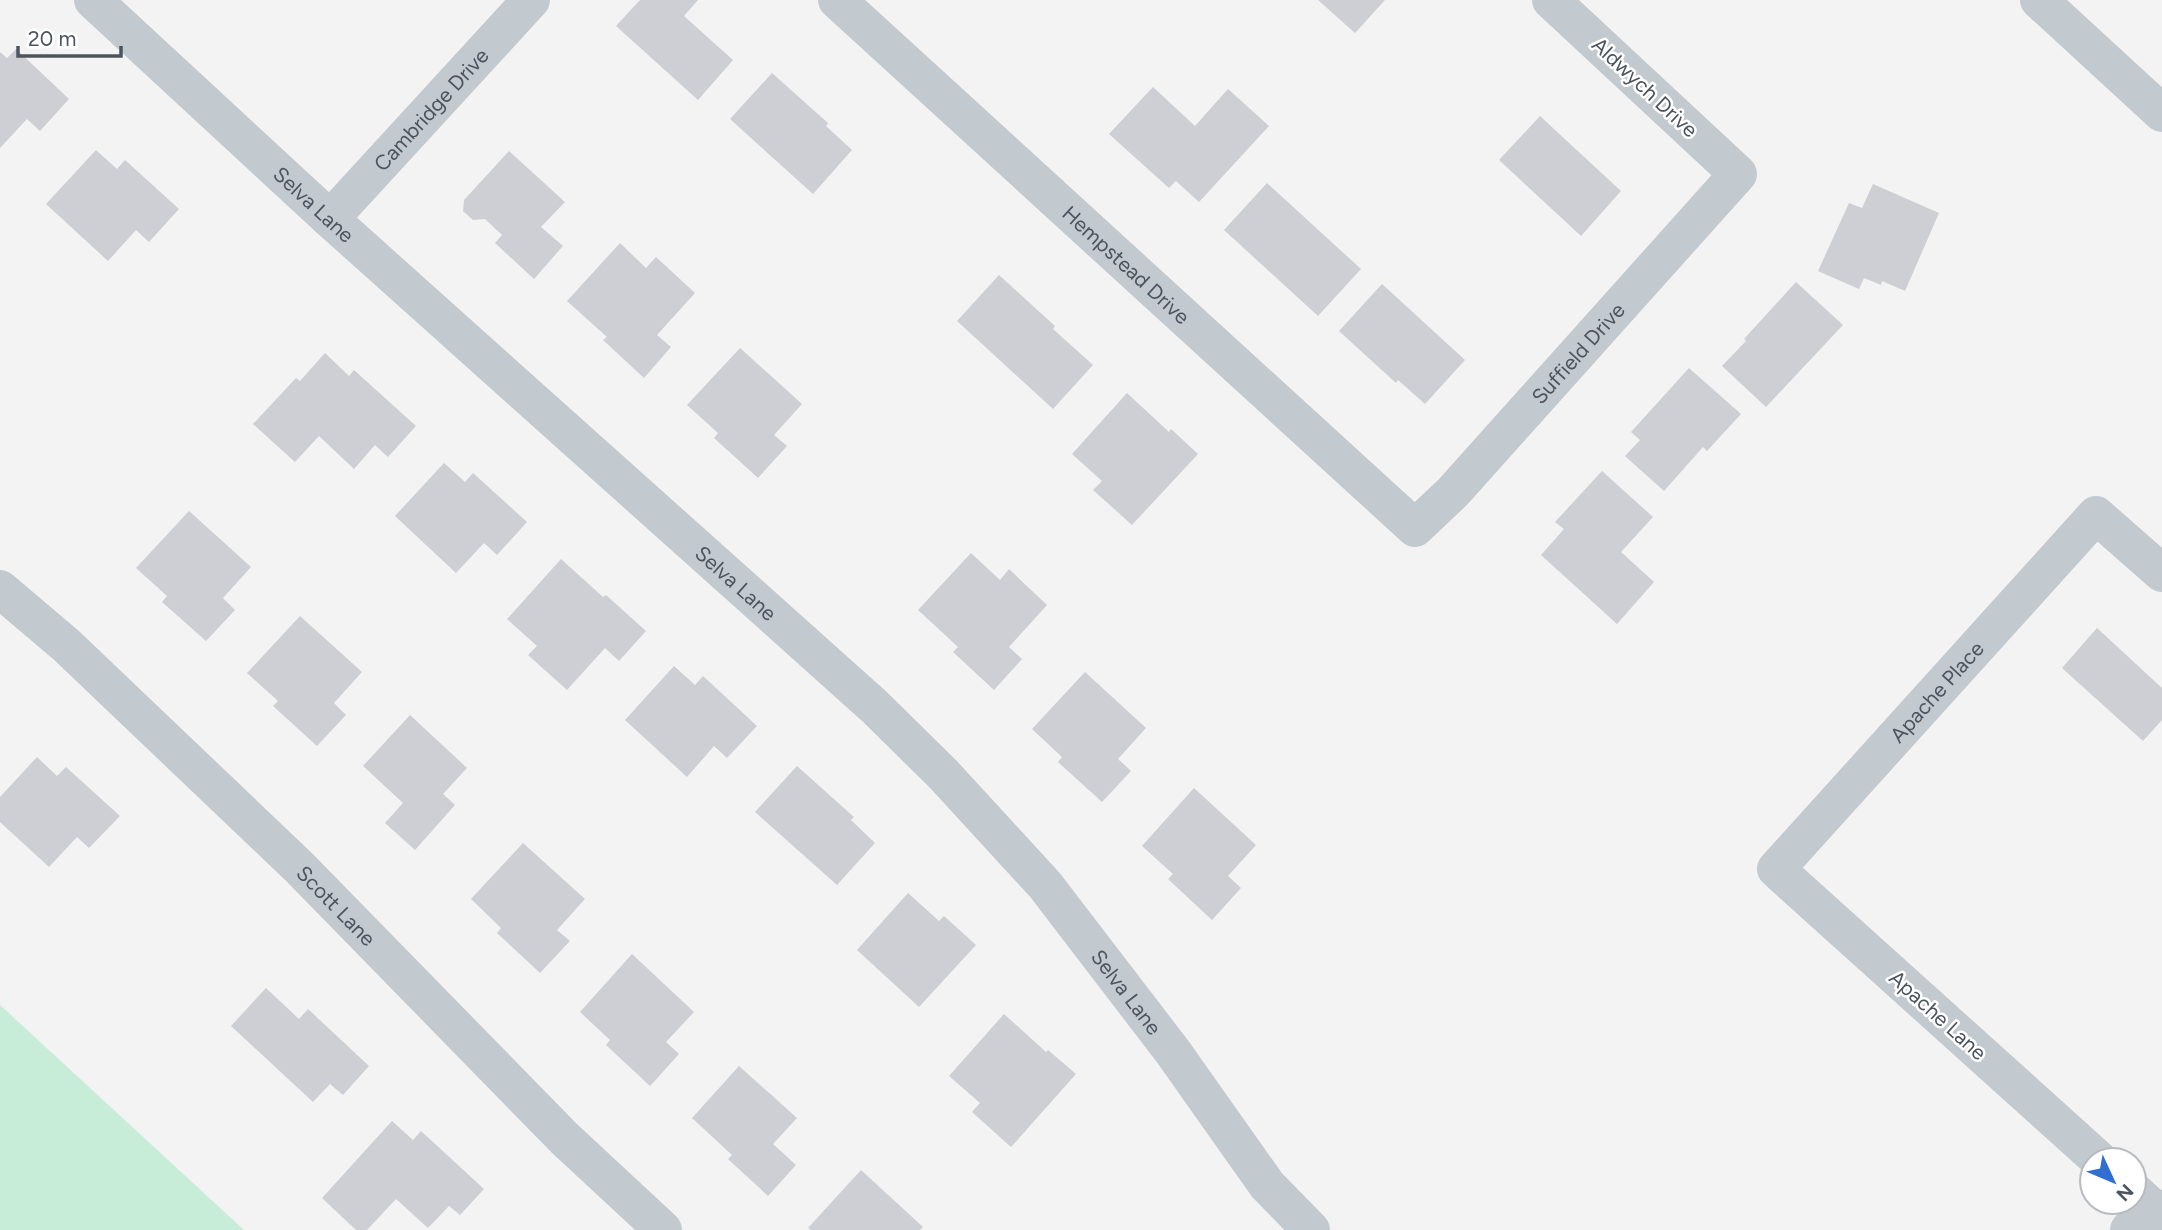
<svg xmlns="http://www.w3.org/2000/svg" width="2162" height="1230" viewBox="0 0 2162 1230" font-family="Figtree,sans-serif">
<rect width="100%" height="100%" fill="#f4f3f3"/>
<!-- green -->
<path fill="#c7ecd7" d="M0,1005L244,1230H0Z"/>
<!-- building -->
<g fill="#cdcfd4">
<path d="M640,0H698L684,16L733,60L698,100L616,26Z"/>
<path d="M1318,0H1385L1355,33Z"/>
<path d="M16,49L69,99L40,131L27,119L0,148V52L7,58Z"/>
<path d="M772,73L828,123L826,126L852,150L813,194L730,119Z"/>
<path d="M1153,87L1195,126L1228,89L1269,126L1199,202L1176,181L1169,188L1109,134Z"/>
<path d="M1540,116L1621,191L1581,236L1499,160Z"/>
<path d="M96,150L117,169L125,160L179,209L149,242L136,230L108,261L46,204Z"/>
<path d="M509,151L565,202L541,227L563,246L534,279L495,243L502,235L485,219L473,220L463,211L464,200Z"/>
<path d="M1267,183L1361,269L1318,316L1224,230Z"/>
<path d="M1873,184L1939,213L1905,291L1882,281L1881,285L1864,278L1859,289L1818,271L1849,203L1862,208Z"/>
<path d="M620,243L646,268L656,257L695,293L657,335L671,347L644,378L603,340L607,337L567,301Z"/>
<path d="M999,275L1055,326L1053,329L1093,365L1053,409L957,321Z"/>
<path d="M1796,282L1843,325L1766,407L1722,366L1746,341L1744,339Z"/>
<path d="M1382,284L1465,360L1425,404L1398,380L1396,383L1339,331Z"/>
<path d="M740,348L802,404L774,435L787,446L758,478L714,438L718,433L687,405Z"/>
<path d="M325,353L349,376L354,370L416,426L388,457L375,445L354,469L319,436L295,462L253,424L296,378L300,381Z"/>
<path d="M1689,368L1741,414L1707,451L1703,447L1664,491L1625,456L1640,440L1631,432Z"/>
<path d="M1127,393L1169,432L1171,429L1198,454L1132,525L1093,490L1102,481L1072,454Z"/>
<path d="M444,463L465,482L473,473L527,522L497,555L484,543L456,573L395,516Z"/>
<path d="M1602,471L1653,517L1621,552L1654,582L1617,624L1541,555L1564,529L1555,522Z"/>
<path d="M189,511L251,567L223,598L235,610L206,641L162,602L167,596L136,568Z"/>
<path d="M971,553L1000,580L1009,569L1047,605L1009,647L1022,659L994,690L953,652L958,647L918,610Z"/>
<path d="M561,559L603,597L606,595L646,631L619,661L605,648L567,690L528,655L537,646L507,619Z"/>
<path d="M300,616L362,672L334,703L346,715L317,746L273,706L278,701L247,673Z"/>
<path d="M2097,628L2162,688V720L2143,741L2062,668Z"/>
<path d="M674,666L695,685L703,676L757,726L727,758L714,746L687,777L625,720Z"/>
<path d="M1085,672L1146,728L1118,759L1131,771L1102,802L1058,762L1062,757L1032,729Z"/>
<path d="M410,715L467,768L443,794L455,805L415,850L385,823L403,803L363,766Z"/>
<path d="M37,757L57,776L66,767L120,816L89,848L77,837L49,867L0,822V797Z"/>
<path d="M797,766L854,817L851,820L875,843L837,885L755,812Z"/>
<path d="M1194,788L1256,845L1228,876L1241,888L1212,920L1168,879L1173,874L1142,846Z"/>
<path d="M523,843L585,899L557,930L570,941L540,973L497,933L501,928L471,899Z"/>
<path d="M908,893L939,921L944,916L976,945L919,1007L857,950Z"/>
<path d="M632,954L694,1012L666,1042L679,1054L650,1086L606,1045L610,1040L580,1012Z"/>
<path d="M266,988L299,1019L308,1009L369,1066L343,1095L330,1084L313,1102L231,1026Z"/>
<path d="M1004,1014L1046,1052L1048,1050L1076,1074L1011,1147L972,1112L980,1103L949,1076Z"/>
<path d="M739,1066L797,1118L773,1144L796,1165L768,1196L728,1159L732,1155L692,1118Z"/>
<path d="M392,1121L413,1140L421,1131L484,1189L460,1215L449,1206L428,1228L396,1199L367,1230H356L322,1198Z"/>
<path d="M861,1170L923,1227L920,1230H811L808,1228Z"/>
</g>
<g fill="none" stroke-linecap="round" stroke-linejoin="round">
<!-- minor -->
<g stroke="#c2c9cf" stroke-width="38">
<path id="s1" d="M93,0L330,219L875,707L943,774L1045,885L1173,1052L1267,1185L1311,1230"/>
<path id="s2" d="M837,0L1415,528L1453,492L1738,174L1551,0"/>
<path d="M2039,0L2162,113"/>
<path id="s3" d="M330,219L531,0"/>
<path id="s4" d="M0,589L66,645L299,867L564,1138L663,1230"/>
<path id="s5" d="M2099,1160L1776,869L2096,515L2162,573"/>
<path d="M2134,1191L2162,1217"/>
<path d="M2129,1230L2150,1205"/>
</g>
</g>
<g text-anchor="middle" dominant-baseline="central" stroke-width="5" stroke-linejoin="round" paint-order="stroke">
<!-- street labels -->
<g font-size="21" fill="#4c555e" stroke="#fff">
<text transform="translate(1645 87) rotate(43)">Aldwych Drive</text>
<text stroke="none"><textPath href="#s3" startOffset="149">Cambridge Drive</textPath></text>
<text stroke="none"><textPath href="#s1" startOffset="301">Selva Lane</textPath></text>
<text stroke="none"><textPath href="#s2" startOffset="392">Hempstead Drive</textPath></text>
<text stroke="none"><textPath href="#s2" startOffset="1022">Suffield Drive</textPath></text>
<text stroke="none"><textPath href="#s1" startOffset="868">Selva Lane</textPath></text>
<text stroke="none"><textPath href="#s5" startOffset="674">Apache Place</textPath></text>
<text stroke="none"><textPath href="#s4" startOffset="462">Scott Lane</textPath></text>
<text stroke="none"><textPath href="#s1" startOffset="1435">Selva Lane</textPath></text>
<text transform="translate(1938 1015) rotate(42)">Apache Lane</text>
</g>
</g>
<!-- north arrow -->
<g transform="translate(2113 1181) rotate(134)"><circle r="33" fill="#ffffff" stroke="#b7bbbf" stroke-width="2"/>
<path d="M0-5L12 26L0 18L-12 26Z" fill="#306fd1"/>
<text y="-10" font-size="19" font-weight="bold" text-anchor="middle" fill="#4c555e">N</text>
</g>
<!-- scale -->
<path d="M18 46v10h103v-10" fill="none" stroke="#4c555e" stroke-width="3.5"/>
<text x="28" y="46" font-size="21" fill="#4c555e" stroke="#ffffff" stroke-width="5" paint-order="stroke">20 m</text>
</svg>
